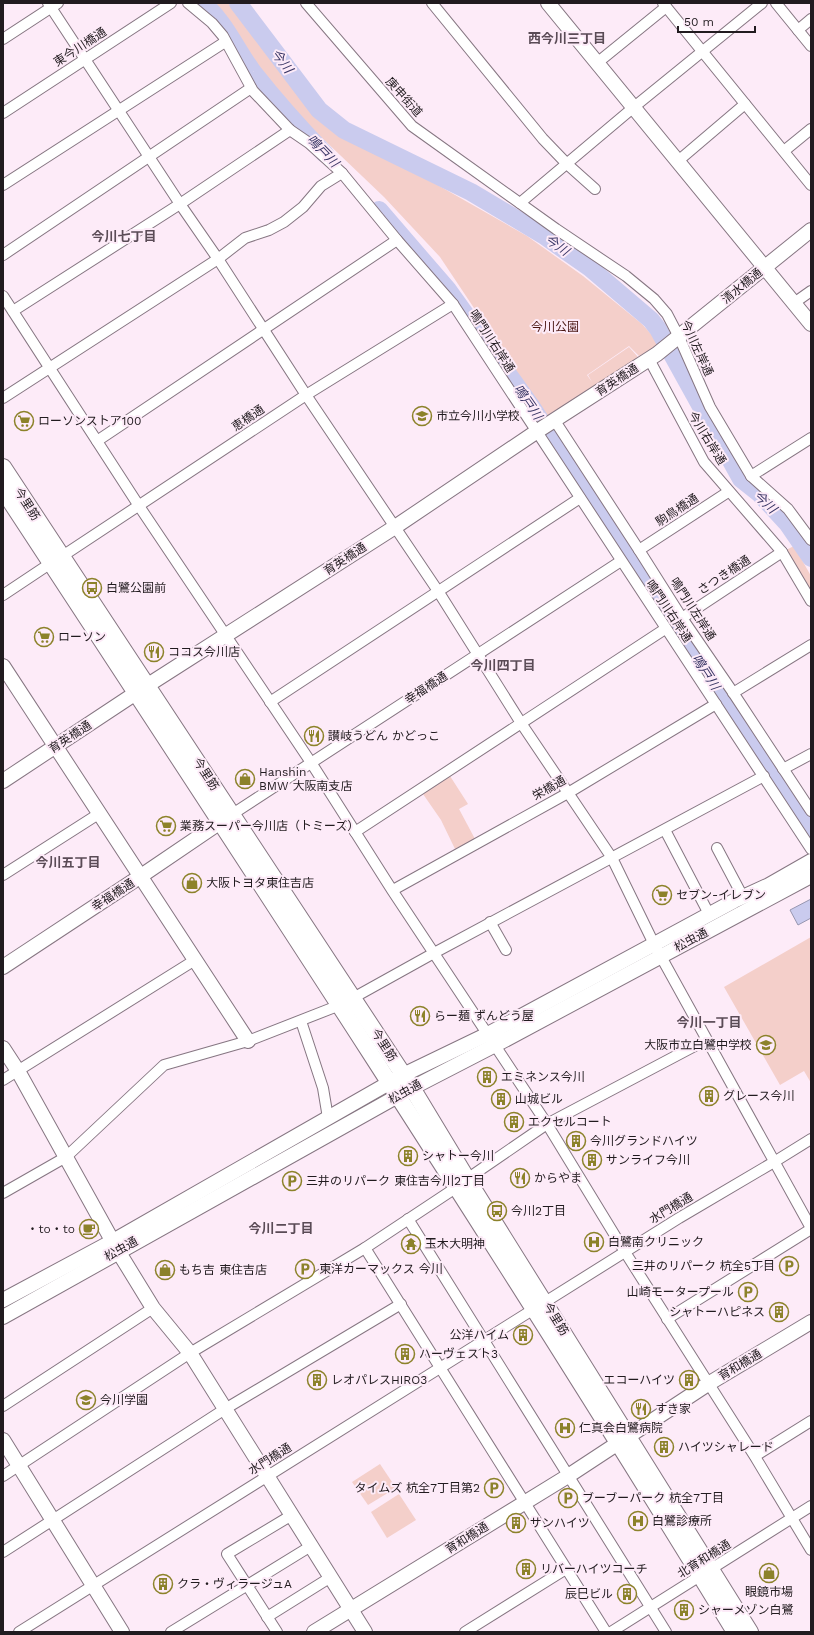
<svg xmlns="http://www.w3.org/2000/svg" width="814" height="1635" viewBox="0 0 814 1635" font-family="'Work Sans','Noto Sans JP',sans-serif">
<rect width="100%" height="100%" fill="#fdebf8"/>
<!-- green -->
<g fill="#f4cfca">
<path d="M204,3H228L239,13L283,72L327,122L527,236L583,276L642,324L660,344L639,356L629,346L587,375L592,382L588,375L629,347L638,357L594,387L546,416L440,257L384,197L297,114L257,70L238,41Z"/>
<path d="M794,546L811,576V592L786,550Z"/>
<path d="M450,776L468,804L459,809L475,839L455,849L441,820L423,794Z"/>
<path d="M811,937V1083L804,1071L780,1085L724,987Z"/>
<path d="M380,1464L396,1488L368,1505L352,1482Z"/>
<path d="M399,1494L416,1520L387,1538L371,1512Z"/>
</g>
<!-- water -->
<path fill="#cacbee" stroke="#9796b0" d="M811,899V918L798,925L790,910Z"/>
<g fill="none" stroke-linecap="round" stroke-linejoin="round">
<!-- river -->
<g stroke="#cacbee" stroke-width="18">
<path d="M203,3C225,22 236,49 253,72C275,100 300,128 325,154"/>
<path d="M238,3L319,110L344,130L471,192L543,235L590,268L651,320L658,329L741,479L760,494L787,523L811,558"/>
<path d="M379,210L448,290L531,406L785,795L811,832"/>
</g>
<!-- street casing -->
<g stroke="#867682" stroke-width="12">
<g id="street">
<path d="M48,3L180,204L218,259L306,395L438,591L521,723L612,858L654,944L811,1228"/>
<path d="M188,3L212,23L223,36L253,91L290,130L309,143L342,173L397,240L453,304L811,849"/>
<path d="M306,3L412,126L556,229L626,276L654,299L667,314L679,337L710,407L751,476L788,509L811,540"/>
<path d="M432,3L543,139L567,164L595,189"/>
<path d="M663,3L811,185"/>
<path d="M776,3L811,46"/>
<path d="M798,30L811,19"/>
<path d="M3,39L58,3"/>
<path d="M597,63L666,7"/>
<path d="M3,113L171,3"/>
<path d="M784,151L811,129"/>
<path d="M678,161L745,104"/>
<path d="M3,185L225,42"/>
<path d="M520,203L634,107L762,3"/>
<path d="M3,255L251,88"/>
<path d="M3,296L139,506L312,764L392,890L547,1124L625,1252L754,1455L811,1550"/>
<path d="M794,303L811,291"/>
<path d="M13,311L180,204L290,130"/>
<path d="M649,359L704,462L782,552L811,601"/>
<path d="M3,398L218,259L245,238L269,230L284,222L303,207L321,186L342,173"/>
<path d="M555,421L639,550L682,618L732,691L811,811"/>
<path d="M97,441L397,240"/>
<path d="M751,476L811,438"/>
<path d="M639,550L728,492"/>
<path d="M61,557L306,395L453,304"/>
<path d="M3,595L51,563"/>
<path d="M682,618L782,552"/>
<path d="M733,693L811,645"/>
<path d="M270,702L580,498"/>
<path d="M783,769L811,754"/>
<path d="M228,817L621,561"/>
<path d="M665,830L709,914"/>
<path d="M355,832L665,629"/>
<path d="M717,848L743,897"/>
<path d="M3,875L100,813"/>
<path d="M393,890L568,793L716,704"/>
<path d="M490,922L506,950"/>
<path d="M353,998L434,953L764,776"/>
<path d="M301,1021L323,1088L328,1118"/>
<path d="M3,1080L195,960"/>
<path d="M467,1179L547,1124L706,1040"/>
<path d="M3,1193L66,1157L164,1065L248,1041L340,1005"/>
<path d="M408,1219L666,1632"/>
<path d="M365,1248L606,1632"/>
<path d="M667,1319L811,1229"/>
<path d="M3,1406L153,1308"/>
<path d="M755,1456L811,1421"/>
<path d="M3,1476L190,1353L365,1248L457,1187"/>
<path d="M3,1552L225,1409L401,1304"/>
<path d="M267,1617L331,1577"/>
<path d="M19,1632L679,1218L774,1162L811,1139"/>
<path d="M171,1632L311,1546"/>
<path d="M277,1632L227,1554L292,1515"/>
<path d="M465,1632L566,1569"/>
<path d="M611,1632L811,1506"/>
</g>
</g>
<!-- secondary casing -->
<g stroke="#867682" stroke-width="16">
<g id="secondary">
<path d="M548,3L811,324"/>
<path d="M3,666L248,1041"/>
<path d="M3,781L148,685L395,527L536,432L657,354L811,230"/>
<path d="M3,967L141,876L222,821"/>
<path d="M3,1048L18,1071L118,1251L153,1308L190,1353L365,1632"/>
<path d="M3,1300L113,1241L403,1075L488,1034L734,901L769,885L811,861"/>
<path d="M3,1317L412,1088L503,1041L811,876"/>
<path d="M3,1440L122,1632"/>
<path d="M314,1632L568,1476L708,1384L811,1322"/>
</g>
</g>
<!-- primary casing -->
<g stroke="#867682" stroke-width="18">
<g id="primary">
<path d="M3,467L412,1088L467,1179L750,1632"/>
<path d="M3,490C251,868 499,1246 735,1632"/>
</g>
</g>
<!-- street -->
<use href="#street" stroke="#fff" stroke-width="10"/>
<!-- secondary -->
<use href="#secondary" stroke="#fff" stroke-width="14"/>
<!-- primary -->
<use href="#primary" stroke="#fff" stroke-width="16"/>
</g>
<!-- icons -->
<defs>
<g id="school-ring" transform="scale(1)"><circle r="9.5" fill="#fdebf8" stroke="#8c822a" stroke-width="1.5"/><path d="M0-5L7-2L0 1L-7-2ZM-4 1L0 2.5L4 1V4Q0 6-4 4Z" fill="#8c822a"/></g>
<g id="supermarket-ring" transform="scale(1)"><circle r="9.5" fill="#fdebf8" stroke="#8c822a" stroke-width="1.5"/><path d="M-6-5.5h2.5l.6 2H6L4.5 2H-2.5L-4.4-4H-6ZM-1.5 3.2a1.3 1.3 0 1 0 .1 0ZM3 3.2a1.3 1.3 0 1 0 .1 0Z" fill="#8c822a"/></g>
<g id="bus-ring" transform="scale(1)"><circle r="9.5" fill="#fdebf8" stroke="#8c822a" stroke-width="1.5"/><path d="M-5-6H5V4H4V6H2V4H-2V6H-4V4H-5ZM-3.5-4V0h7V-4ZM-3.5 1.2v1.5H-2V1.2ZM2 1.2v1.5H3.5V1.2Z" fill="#8c822a"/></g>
<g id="restaurant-ring" transform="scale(1)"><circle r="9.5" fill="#fdebf8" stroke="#8c822a" stroke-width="1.5"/><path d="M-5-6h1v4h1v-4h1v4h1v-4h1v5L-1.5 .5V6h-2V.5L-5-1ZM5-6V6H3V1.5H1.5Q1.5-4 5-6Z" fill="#8c822a"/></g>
<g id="shop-ring" transform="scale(1)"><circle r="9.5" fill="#fdebf8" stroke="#8c822a" stroke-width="1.5"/><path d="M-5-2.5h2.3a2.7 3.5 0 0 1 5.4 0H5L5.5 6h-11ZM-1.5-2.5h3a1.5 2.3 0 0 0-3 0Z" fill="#8c822a"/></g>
<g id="building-ring" transform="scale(1)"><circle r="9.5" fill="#fdebf8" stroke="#8c822a" stroke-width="1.5"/><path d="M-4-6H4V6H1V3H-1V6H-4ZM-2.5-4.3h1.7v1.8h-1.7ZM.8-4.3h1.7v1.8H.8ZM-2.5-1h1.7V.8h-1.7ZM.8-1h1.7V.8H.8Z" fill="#8c822a"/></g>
<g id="parking-ring" transform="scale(1)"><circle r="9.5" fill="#fdebf8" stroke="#8c822a" stroke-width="1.5"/><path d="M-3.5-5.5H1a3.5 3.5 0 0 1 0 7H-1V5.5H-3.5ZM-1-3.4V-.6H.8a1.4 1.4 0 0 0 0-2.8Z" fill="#8c822a"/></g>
<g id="cafe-ring" transform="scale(1)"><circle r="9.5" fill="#fdebf8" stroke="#8c822a" stroke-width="1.5"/><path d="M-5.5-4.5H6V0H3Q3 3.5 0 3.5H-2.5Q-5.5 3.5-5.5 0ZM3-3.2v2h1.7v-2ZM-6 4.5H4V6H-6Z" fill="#8c822a"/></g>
<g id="hospital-ring" transform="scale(1)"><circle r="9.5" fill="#fdebf8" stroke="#8c822a" stroke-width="1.5"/><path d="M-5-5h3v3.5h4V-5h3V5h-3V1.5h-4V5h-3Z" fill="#8c822a"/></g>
<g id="temple-ring" transform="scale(1)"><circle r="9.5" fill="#fdebf8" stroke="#8c822a" stroke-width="1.5"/><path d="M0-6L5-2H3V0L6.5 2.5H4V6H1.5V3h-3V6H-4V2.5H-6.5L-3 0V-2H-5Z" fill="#8c822a"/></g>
</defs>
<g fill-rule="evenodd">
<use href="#school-ring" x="422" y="416"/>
<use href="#supermarket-ring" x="24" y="421"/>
<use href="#bus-ring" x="92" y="588"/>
<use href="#supermarket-ring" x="44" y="637"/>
<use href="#restaurant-ring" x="154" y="652"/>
<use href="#restaurant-ring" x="314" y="736"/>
<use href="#shop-ring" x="245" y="779"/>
<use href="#supermarket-ring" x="166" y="826"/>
<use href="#shop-ring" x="192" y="883"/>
<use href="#supermarket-ring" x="662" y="895"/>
<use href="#restaurant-ring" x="420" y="1016"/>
<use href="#school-ring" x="766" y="1045"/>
<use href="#building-ring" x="487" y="1077"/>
<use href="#building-ring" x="709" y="1096"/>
<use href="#building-ring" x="501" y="1099"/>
<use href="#building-ring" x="514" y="1122"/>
<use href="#building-ring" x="576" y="1141"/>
<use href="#building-ring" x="408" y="1156"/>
<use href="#building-ring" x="592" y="1160"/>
<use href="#restaurant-ring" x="520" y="1178"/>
<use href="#parking-ring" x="292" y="1181"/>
<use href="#bus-ring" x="497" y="1211"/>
<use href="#cafe-ring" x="89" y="1229"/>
<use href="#hospital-ring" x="594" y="1242"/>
<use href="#temple-ring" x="411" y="1244"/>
<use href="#parking-ring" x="789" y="1266"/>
<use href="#parking-ring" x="305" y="1269"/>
<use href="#shop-ring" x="165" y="1270"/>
<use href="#parking-ring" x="748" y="1292"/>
<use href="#building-ring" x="779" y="1312"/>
<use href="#building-ring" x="523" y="1335"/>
<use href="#building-ring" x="405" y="1354"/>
<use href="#building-ring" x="317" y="1380"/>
<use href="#building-ring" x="689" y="1380"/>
<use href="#school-ring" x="86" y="1400"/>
<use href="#restaurant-ring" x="641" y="1409"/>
<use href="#hospital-ring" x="565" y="1428"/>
<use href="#building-ring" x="664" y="1447"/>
<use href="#parking-ring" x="494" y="1488"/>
<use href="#parking-ring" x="568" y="1498"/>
<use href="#hospital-ring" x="638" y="1521"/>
<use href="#building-ring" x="516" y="1523"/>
<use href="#building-ring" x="526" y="1569"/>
<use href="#shop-ring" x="769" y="1573"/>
<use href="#building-ring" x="163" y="1584"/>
<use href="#building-ring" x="627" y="1594"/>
<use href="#building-ring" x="684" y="1610"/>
</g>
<g text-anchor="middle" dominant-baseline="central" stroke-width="4" stroke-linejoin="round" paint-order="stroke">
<!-- street labels -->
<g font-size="12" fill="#211b1f" stroke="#fdebf8">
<text transform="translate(80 47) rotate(-33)">東今川橋通</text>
<text transform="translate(404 97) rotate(48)">庚申街道</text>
<text transform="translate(742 286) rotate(-39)">清水橋通</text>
<text transform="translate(492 341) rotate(57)">鳴門川右岸通</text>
<text transform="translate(697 348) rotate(65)">今川左岸通</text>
<text transform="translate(617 380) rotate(-33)">育英橋通</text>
<text transform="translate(248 418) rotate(-34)">恵橋通</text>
<text transform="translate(707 438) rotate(58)">今川右岸通</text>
<text transform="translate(27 504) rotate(57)">今里筋</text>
<text transform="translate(677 510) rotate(-33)">駒鳥橋通</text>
<text transform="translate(345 559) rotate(-33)">育英橋通</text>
<text transform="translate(724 575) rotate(-33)">さつき橋通</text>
<text transform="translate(693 609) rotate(57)">鳴門川左岸通</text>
<text transform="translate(669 611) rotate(56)">鳴門川右岸通</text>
<text transform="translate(426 688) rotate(-33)">幸福橋通</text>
<text transform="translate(70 737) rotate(-33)">育英橋通</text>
<text transform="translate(206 774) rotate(57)">今里筋</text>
<text transform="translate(549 788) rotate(-29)">栄橋通</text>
<text transform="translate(113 895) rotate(-33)">幸福橋通</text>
<text transform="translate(691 940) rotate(-28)">松虫通</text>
<text transform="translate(384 1045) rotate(57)">今里筋</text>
<text transform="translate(405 1092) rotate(-29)">松虫通</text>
<text transform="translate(671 1208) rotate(-31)">水門橋通</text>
<text transform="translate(121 1249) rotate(-29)">松虫通</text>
<text transform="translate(556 1319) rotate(58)">今里筋</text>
<text transform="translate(740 1365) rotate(-31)">育和橋通</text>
<text transform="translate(270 1459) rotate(-32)">水門橋通</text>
<text transform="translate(467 1538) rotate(-32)">育和橋通</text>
<text transform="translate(704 1559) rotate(-32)">北育和橋通</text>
</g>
<!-- park labels -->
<g font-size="12" fill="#491613" stroke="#fdebf8">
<text x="555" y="327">今川公園</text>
</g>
<!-- poi labels -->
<g font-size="12" fill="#211b1f" stroke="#fdebf8" text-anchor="start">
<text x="436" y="416">市立今川小学校</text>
<text x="38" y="421">ローソンストア100</text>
<text x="106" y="588">白鷺公園前</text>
<text x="58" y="637">ローソン</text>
<text x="168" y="652">ココス今川店</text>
<text x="328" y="736">讃岐うどん かどっこ</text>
<text x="259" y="772">Hanshin<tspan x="259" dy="14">BMW 大阪南支店</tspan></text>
<text x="180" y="826">業務スーパー今川店（トミーズ）</text>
<text x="206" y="883">大阪トヨタ東住吉店</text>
<text x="676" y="895">セブン-イレブン</text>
<text x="434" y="1016">らー麺 ずんどう屋</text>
<text x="752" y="1045" text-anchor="end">大阪市立白鷺中学校</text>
<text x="501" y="1077">エミネンス今川</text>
<text x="723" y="1096">グレース今川</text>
<text x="515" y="1099">山城ビル</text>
<text x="528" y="1122">エクセルコート</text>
<text x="590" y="1141">今川グランドハイツ</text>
<text x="422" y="1156">シャトー今川</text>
<text x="606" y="1160">サンライフ今川</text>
<text x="534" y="1178">からやま</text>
<text x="306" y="1181">三井のリパーク 東住吉今川2丁目</text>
<text x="511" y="1211">今川2丁目</text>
<text x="75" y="1229" text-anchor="end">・to・to</text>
<text x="608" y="1242">白鷺南クリニック</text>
<text x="425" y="1244">玉木大明神</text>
<text x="775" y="1266" text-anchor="end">三井のリパーク 杭全5丁目</text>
<text x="319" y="1269">東洋カーマックス 今川</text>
<text x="179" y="1270">もち吉 東住吉店</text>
<text x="734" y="1292" text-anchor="end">山崎モータープール</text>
<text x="765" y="1312" text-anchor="end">シャトーハピネス</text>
<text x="509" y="1335" text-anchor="end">公洋ハイム</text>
<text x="419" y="1354">ハーヴェスト3</text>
<text x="331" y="1380">レオパレスHIRO3</text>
<text x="675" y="1380" text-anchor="end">エコーハイツ</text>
<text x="100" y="1400">今川学園</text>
<text x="655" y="1409">すき家</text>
<text x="579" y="1428">仁真会白鷺病院</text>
<text x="678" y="1447">ハイツシャレード</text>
<text x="480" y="1488" text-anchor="end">タイムズ 杭全7丁目第2</text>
<text x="582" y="1498">ブーブーパーク 杭全7丁目</text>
<text x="652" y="1521">白鷺診療所</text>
<text x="530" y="1523">サンハイツ</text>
<text x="540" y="1569">リバーハイツコーチ</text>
<text x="177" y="1584">クラ・ヴィラージュA</text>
<text x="769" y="1592" text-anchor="middle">眼鏡市場</text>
<text x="613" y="1594" text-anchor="end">辰巳ビル</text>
<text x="698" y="1610">シャーメゾン白鷺</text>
</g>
<!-- neighbourhood labels -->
<g font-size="13" font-weight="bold" fill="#5a4b56" stroke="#fdebf8">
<text x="567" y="38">西今川三丁目</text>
<text x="124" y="236">今川七丁目</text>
<text x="503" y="665">今川四丁目</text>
<text x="68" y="862">今川五丁目</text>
<text x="709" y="1022">今川一丁目</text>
<text x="281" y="1228">今川二丁目</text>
</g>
<!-- water labels -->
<g font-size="13" font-style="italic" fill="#393665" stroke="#fdebf8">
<text transform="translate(282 61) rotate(53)">今川</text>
<text transform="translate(323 151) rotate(46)">鳴戸川</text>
<text transform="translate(557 245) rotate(35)">今川</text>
<text transform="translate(528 402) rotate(55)">鳴戸川</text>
<text transform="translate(765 502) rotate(43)">今川</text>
<text transform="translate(706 672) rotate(57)">鳴戸川</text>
</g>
</g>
<!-- border -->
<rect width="814" height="1635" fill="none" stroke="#211b1f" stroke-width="8"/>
<!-- scale -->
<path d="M678 26v6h77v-6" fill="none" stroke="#211b1f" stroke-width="2"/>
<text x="684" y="26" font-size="12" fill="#211b1f" stroke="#fdebf8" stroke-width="3" paint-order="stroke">50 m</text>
</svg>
